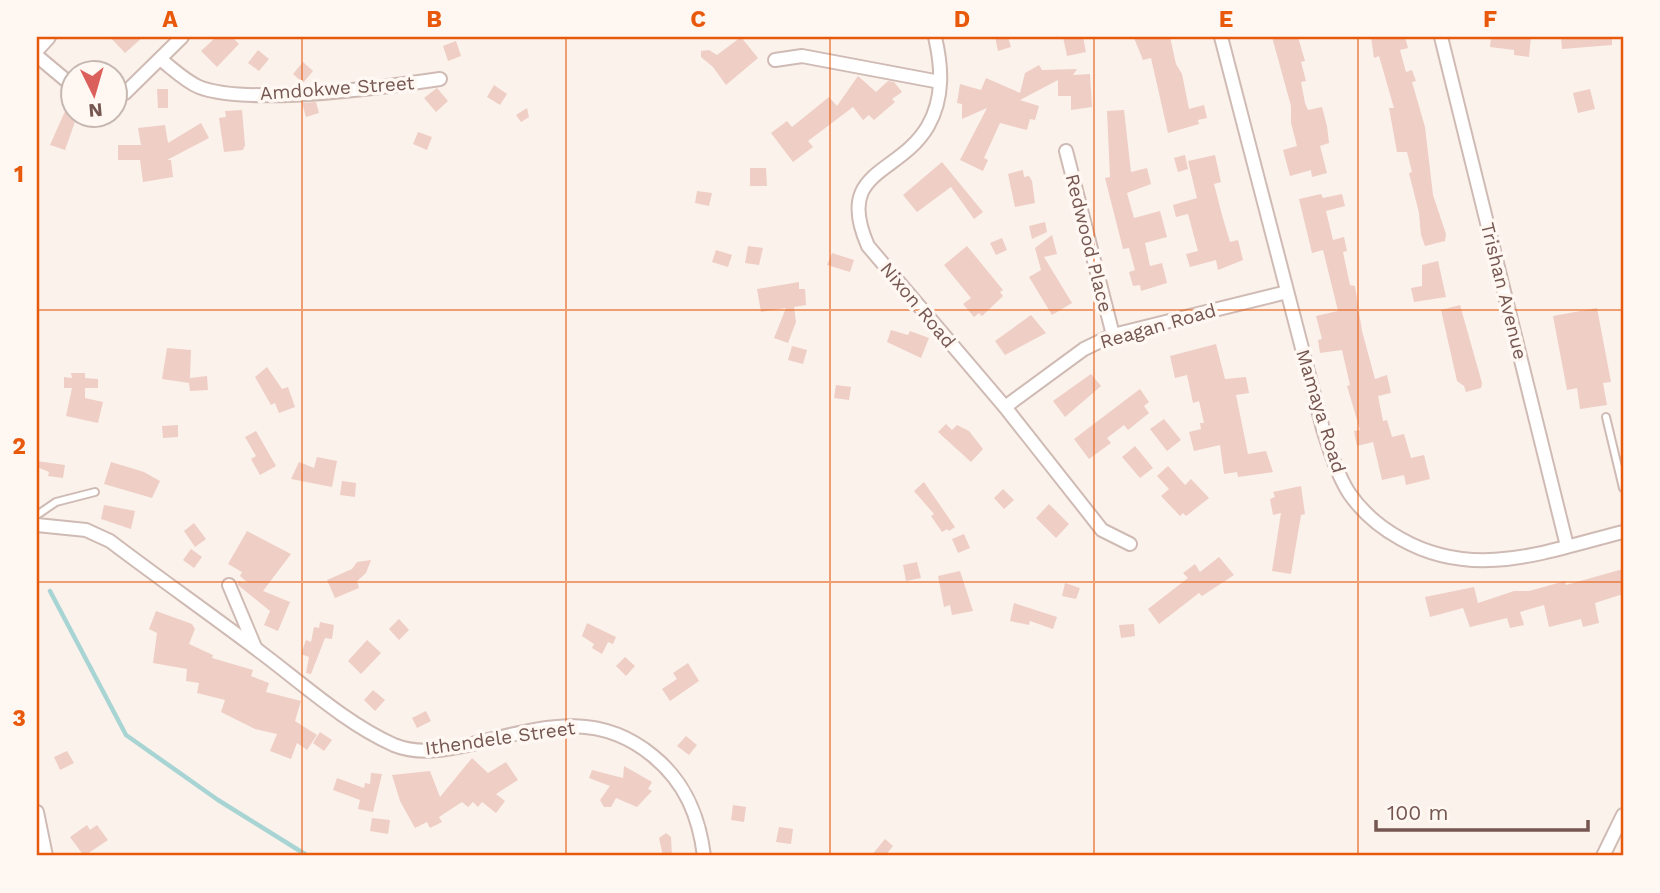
<svg xmlns="http://www.w3.org/2000/svg" width="1660" height="893" viewBox="0 0 1660 893" font-family="'Work Sans',sans-serif">
<rect width="100%" height="100%" fill="#fbf2ec"/>
<g fill="none" stroke-linecap="round" stroke-linejoin="round">
<!-- stream -->
<path stroke="#a8d5d4" stroke-width="4.5" d="M50,591L126,735L218,800L308,856"/>
</g>
<!-- building -->
<g fill="#efcec5">
<path d="M110,37H143L125,53Z"/>
<path d="M216,37H232L239,44L217,67L201,51Z"/>
<path d="M741,37L758,58L726,85L713,67L701,57V51L709,50L717,55Z"/>
<path d="M995,37H1008L1011,47L998,51Z"/>
<path d="M1063,37H1083L1086,52L1067,56Z"/>
<path d="M1142,37H1170L1176,64L1182,74L1189,109L1204,105L1207,118L1198,120L1199,124L1168,133L1151,58L1143,60L1134,38Z"/>
<path d="M1272,37H1298L1305,61L1301,62L1306,81L1301,82L1305,103L1308,110L1322,107L1327,126L1329,143L1320,146L1327,173L1312,177L1311,170L1290,176L1283,150L1297,146L1291,123V106Z"/>
<path d="M1371,37H1405L1408,48L1400,50L1406,72L1412,70L1416,81L1412,82L1425,127L1433,195L1446,234L1445,241L1425,246L1421,235L1419,213L1409,173L1412,172L1407,152H1397L1389,108H1394L1379,56L1374,58Z"/>
<path d="M1491,37H1531L1529,57L1514,55V50L1490,47Z"/>
<path d="M1561,37H1612V45L1562,49Z"/>
<path d="M456,41L461,56L448,61L443,46Z"/>
<path d="M258,50L269,59L259,71L248,63Z"/>
<path d="M303,62L313,71L303,83L293,74Z"/>
<path d="M1039,65L1042,70L1077,69L1073,75L1090,74L1092,107L1071,110V96H1058V80L1020,100L1039,106L1035,120L1030,119L1027,130L1000,123L984,158L988,160L983,171L960,160L987,108L962,119V104L957,103L960,84L981,90L986,78L1020,93L1025,73Z"/>
<path d="M858,76L876,92L888,81L894,82L902,92L892,99L895,102L874,120L869,115L863,120L853,107L808,141L813,147L793,162L771,133L787,121L792,127L829,97L837,106Z"/>
<path d="M494,85L507,94L500,105L487,97Z"/>
<path d="M437,88L448,101L436,112L424,98Z"/>
<path d="M157,89H168V108H158Z"/>
<path d="M1590,89L1595,109L1578,113L1573,93Z"/>
<path d="M316,102L319,113L306,117L302,103Z"/>
<path d="M527,108L529,117L521,122L516,115Z"/>
<path d="M66,109L77,116L65,150L50,145Z"/>
<path d="M242,110L245,145L243,150L224,152L219,118L226,117L225,111Z"/>
<path d="M1124,110L1131,172L1147,168L1151,184L1127,193L1134,218L1160,211L1167,237L1145,243L1150,266L1162,263L1167,283L1141,291L1140,285L1133,286L1129,272L1135,270L1129,248L1123,249L1105,178L1110,177L1107,111Z"/>
<path d="M201,123L209,138L167,160H171L173,177L143,182L140,160H118V145H141L138,128L165,125L168,143Z"/>
<path d="M418,132L432,137L427,150L413,144Z"/>
<path d="M1185,155L1188,169L1178,172L1174,158Z"/>
<path d="M1215,155L1221,182L1214,184L1222,215L1230,242L1238,240L1243,260L1218,270L1216,260L1190,267L1186,254L1198,251L1188,214L1176,217L1173,205L1197,198L1188,161Z"/>
<path d="M942,162L983,212L974,219L951,187L917,212L903,195Z"/>
<path d="M750,168H766L767,186H750Z"/>
<path d="M1023,170L1024,177L1029,176L1032,181L1035,203L1015,207L1008,174Z"/>
<path d="M697,191L712,193L709,206L695,203Z"/>
<path d="M1321,194L1323,198L1342,194L1345,206L1326,211L1333,240L1344,237L1347,251L1343,252L1350,285L1355,286L1362,331L1375,379L1387,375L1391,393L1378,396L1383,421L1387,420L1392,437L1404,434L1411,458L1424,455L1430,479L1406,485L1404,475L1382,480L1373,442L1357,446L1354,431L1360,430L1347,386L1350,385L1342,350L1320,353L1318,340L1322,339L1316,316L1338,311L1323,250L1312,253L1299,199Z"/>
<path d="M1045,222L1047,232L1032,239L1029,226Z"/>
<path d="M1052,235L1057,254L1044,257L1072,303L1052,315L1029,277L1041,270L1035,248Z"/>
<path d="M1002,238L1007,250L996,255L990,243Z"/>
<path d="M748,246L763,248L759,265L745,263Z"/>
<path d="M967,246L1003,290L1000,292L1003,296L982,316L979,313L974,317L963,304L971,298L944,265Z"/>
<path d="M716,250L732,255L728,267L712,262Z"/>
<path d="M832,253L854,260L850,272L827,265Z"/>
<path d="M1438,261L1446,297L1414,302L1411,288L1422,286V265Z"/>
<path d="M799,282V289H805L806,305L794,307L796,322L788,343L774,338L786,308L761,312L757,289Z"/>
<path d="M1460,305L1482,383L1481,388L1466,392L1464,386L1457,381L1441,310Z"/>
<path d="M1597,308L1611,382L1603,383L1607,405L1580,409L1577,388L1567,390L1553,316Z"/>
<path d="M1031,315L1046,333L1005,355L995,341Z"/>
<path d="M891,330L908,335L910,331L929,338L921,358L887,342Z"/>
<path d="M1216,344L1225,379L1246,377L1249,393L1236,395L1248,454L1266,451L1273,472L1238,477L1237,472L1224,474L1220,445L1194,451L1189,432L1201,429L1200,423H1204L1199,401L1193,403L1187,375L1175,378L1170,356Z"/>
<path d="M792,346L807,350L803,364L788,360Z"/>
<path d="M167,348L191,350L190,378L207,376L208,390L190,391L189,383L162,379Z"/>
<path d="M267,367L282,389L288,387L295,407L279,413L275,403L271,405L255,377Z"/>
<path d="M71,373H85V378L98,379V388H85V398L103,402L98,423L66,416L72,388H64V377L72,378Z"/>
<path d="M1091,374L1101,386L1065,417L1053,401Z"/>
<path d="M836,385L851,387L849,400L834,398Z"/>
<path d="M1140,389L1149,402L1144,406L1149,413L1128,430L1124,425L1107,438L1111,443L1089,459L1074,439Z"/>
<path d="M1164,419L1181,440L1167,451L1150,429Z"/>
<path d="M946,424L952,430L957,425L969,431L983,449L971,462L938,432Z"/>
<path d="M178,425V437L163,438L162,426Z"/>
<path d="M256,431L276,466L260,475L251,459L256,456L245,437Z"/>
<path d="M1135,446L1153,468L1140,478L1122,457Z"/>
<path d="M317,457L337,461L332,487L291,479L299,462L314,468Z"/>
<path d="M37,461L65,465L63,478L48,476L49,472L37,467Z"/>
<path d="M111,462L144,472L160,481L152,498L104,484Z"/>
<path d="M1168,466L1185,485L1191,479L1209,498L1186,516L1183,513L1180,516L1161,496L1169,489L1157,476Z"/>
<path d="M342,481L356,483L355,497L340,495Z"/>
<path d="M924,482L955,527L949,531L947,529L942,532L931,516L934,514L914,491Z"/>
<path d="M1301,486L1305,514L1301,515L1291,574L1272,571L1281,513L1273,515L1270,499L1275,497L1273,492Z"/>
<path d="M1003,489L1014,500L1004,509L994,498Z"/>
<path d="M1049,504L1069,524L1056,538L1036,518Z"/>
<path d="M104,505L135,511L131,529L101,519Z"/>
<path d="M194,523L206,539L195,547L184,531Z"/>
<path d="M247,531L291,554L263,591L290,602L278,631L264,625L270,611L238,585V581L248,583L240,576L242,572L228,564Z"/>
<path d="M964,534L970,548L958,553L952,539Z"/>
<path d="M191,549L202,557L194,568L183,560Z"/>
<path d="M1219,557L1234,575L1202,596L1199,593L1159,624L1148,609L1188,578L1183,573L1195,564L1200,572Z"/>
<path d="M371,560L366,573L357,581L359,588L335,598L327,580L352,569L357,562Z"/>
<path d="M917,562L921,578L906,581L903,565Z"/>
<path d="M1623,569V594L1595,603L1599,623L1583,627L1581,619L1549,627L1544,605L1520,612L1524,625L1510,628L1507,618L1470,627L1463,608L1430,617L1425,597L1474,587L1478,603L1514,591H1529L1565,581L1566,585Z"/>
<path d="M960,571L973,611L952,615L950,605L944,607L938,576Z"/>
<path d="M1065,583L1080,588L1076,599L1062,596Z"/>
<path d="M1014,603L1057,617L1053,629L1030,621L1029,625L1010,621Z"/>
<path d="M156,611L192,624L195,629L189,644L213,655L212,658L253,670L251,676L269,683L266,692L301,701L295,721L317,735L307,750L297,743L291,759L270,751L277,734L255,729L221,712L225,700L197,693L199,683L186,681L187,669L153,663L157,633L149,629Z"/>
<path d="M399,619L409,630L399,640L389,629Z"/>
<path d="M320,622L334,625L332,639L325,638L311,674L306,673L309,657L301,654L306,640L311,642L314,627L319,628Z"/>
<path d="M587,623L616,637L613,644L608,642L602,654L592,648L594,644L582,636Z"/>
<path d="M1134,624L1135,636L1121,638L1119,625Z"/>
<path d="M367,640L381,653L361,674L348,661Z"/>
<path d="M625,657L635,666L626,676L616,666Z"/>
<path d="M688,663L699,681L670,701L662,689L677,679L673,673Z"/>
<path d="M373,690L385,700L375,711L364,700Z"/>
<path d="M426,711L431,721L417,728L412,718Z"/>
<path d="M320,732L332,740L324,751L313,743Z"/>
<path d="M686,736L697,745L689,755L677,746Z"/>
<path d="M67,751L74,763L60,770L54,757Z"/>
<path d="M472,758L488,773L506,762L518,780L496,794L505,801L496,813L482,802L478,807L473,802L468,807L462,802L439,817L442,822L430,828L427,822L415,828L400,801L392,775L430,771L440,797Z"/>
<path d="M624,766L652,782L648,789L652,791L637,807L616,798L611,807H604L600,800L610,786L589,778L592,770L623,778Z"/>
<path d="M371,773L382,774L373,812L358,809L360,800L333,790L337,778L364,788L365,783L370,784Z"/>
<path d="M733,805L746,807L744,822L731,820Z"/>
<path d="M372,818L390,820L388,834L370,831Z"/>
<path d="M87,825L90,830L97,825L108,840L84,856L70,837Z"/>
<path d="M779,827L793,829L791,844L776,842Z"/>
<path d="M666,833L671,837L672,856H663L659,838Z"/>
<path d="M885,839L893,846L885,856H871Z"/>
</g>
<g fill="none" stroke-linecap="round" stroke-linejoin="round">
<!-- service casing -->
<g stroke="#cfbbb4" stroke-width="10">
<g id="service">
<path d="M1606,417L1623,488"/>
<path d="M37,515L56,502L95,492"/>
</g>
</g>
<!-- minor casing -->
<g stroke="#cfbbb4" stroke-width="16">
<g id="minor">
<path d="M935,37C942,67 944,98 928,126C899,176 834,169 868,246L1005,407L1102,530L1130,544"/>
<path d="M1221,37L1323,429C1330,451 1337,474 1349,493C1362,512 1381,528 1401,539C1475,581 1547,551 1623,532"/>
<path d="M1441,37L1567,546"/>
<path d="M37,56L74,87"/>
<path d="M160,59C172,68 185,81 199,87C246,106 386,87 440,79"/>
<path d="M775,60L802,56L940,82"/>
<path d="M116,98L125,93L182,37"/>
<path d="M1066,151L1113,335"/>
<path d="M1005,407L1084,349L1113,335L1287,292"/>
<path d="M37,525L86,530L110,541C160,579 213,616 263,654C304,685 347,724 394,745C418,755 447,750 472,744C538,729 595,708 653,756C685,782 699,816 704,856"/>
<path d="M229,585L255,647"/>
<path d="M37,812L46,856"/>
<path d="M1603,856L1623,815"/>
</g>
</g>
<!-- tertiary casing -->
<g stroke="#cfbbb4" stroke-width="18">
<path id="tertiary" d="M37,49L48,37"/>
</g>
<!-- service -->
<use href="#service" stroke="#fff" stroke-width="6"/>
<!-- minor -->
<use href="#minor" stroke="#fff" stroke-width="12"/>
<!-- tertiary -->
<use href="#tertiary" stroke="#fff" stroke-width="14"/>
</g>
<!-- grid -->
<path fill="none" stroke="#e8590c" stroke-width="2" stroke-opacity="0.55" d="M302,37V856M566,37V856M830,37V856M1094,37V856M1358,37V856M37,310H1623M37,582H1623"/>
<g text-anchor="middle" dominant-baseline="central" stroke-width="7" stroke-linejoin="round" paint-order="stroke">
<!-- street labels -->
<g font-size="19" fill="#755650" stroke="#fef7f2">
<text transform="translate(337 88) rotate(-4)">Amdokwe Street</text>
<text transform="translate(1089 243) rotate(76)">Redwood Place</text>
<text transform="translate(1504 291) rotate(76)">Trishan Avenue</text>
<text transform="translate(918 305) rotate(50)">Nixon Road</text>
<text transform="translate(1158 326) rotate(-16)">Reagan Road</text>
<text transform="translate(1321 411) rotate(73)">Mamaya Road</text>
<text transform="translate(500 738) rotate(-8)">Ithendele Street</text>
</g>
</g>
<!-- border -->
<rect width="1660" height="893" fill="none" stroke="#fef7f2" stroke-width="77"/>
<!-- north arrow -->
<g transform="translate(94 94) rotate(175)"><circle r="33" fill="#fef7f2" stroke="#c7b7b1" stroke-width="2"/>
<path d="M0-5L12 26L0 18L-12 26Z" fill="#db605b"/>
<text y="-10" font-size="19" font-weight="bold" text-anchor="middle" fill="#755650">N</text>
</g>
<!-- scale -->
<path d="M1376 820v10h212v-10" fill="none" stroke="#755650" stroke-width="3.5"/>
<text x="1387" y="820" font-size="21" fill="#755650" stroke="#fef7f2" stroke-width="5" paint-order="stroke">100 m</text>
<rect x="38" y="38" width="1584" height="816" fill="none" stroke="#e8590c" stroke-width="2.5"/>
<g font-size="23" text-anchor="middle" font-weight="bold" fill="#e8590c">
<text x="170" y="27">A</text>
<text x="434" y="27">B</text>
<text x="698" y="27">C</text>
<text x="962" y="27">D</text>
<text x="1226" y="27">E</text>
<text x="1490" y="27">F</text>
<text x="19" y="182">1</text>
<text x="19" y="454">2</text>
<text x="19" y="726">3</text>
</g>
</svg>
